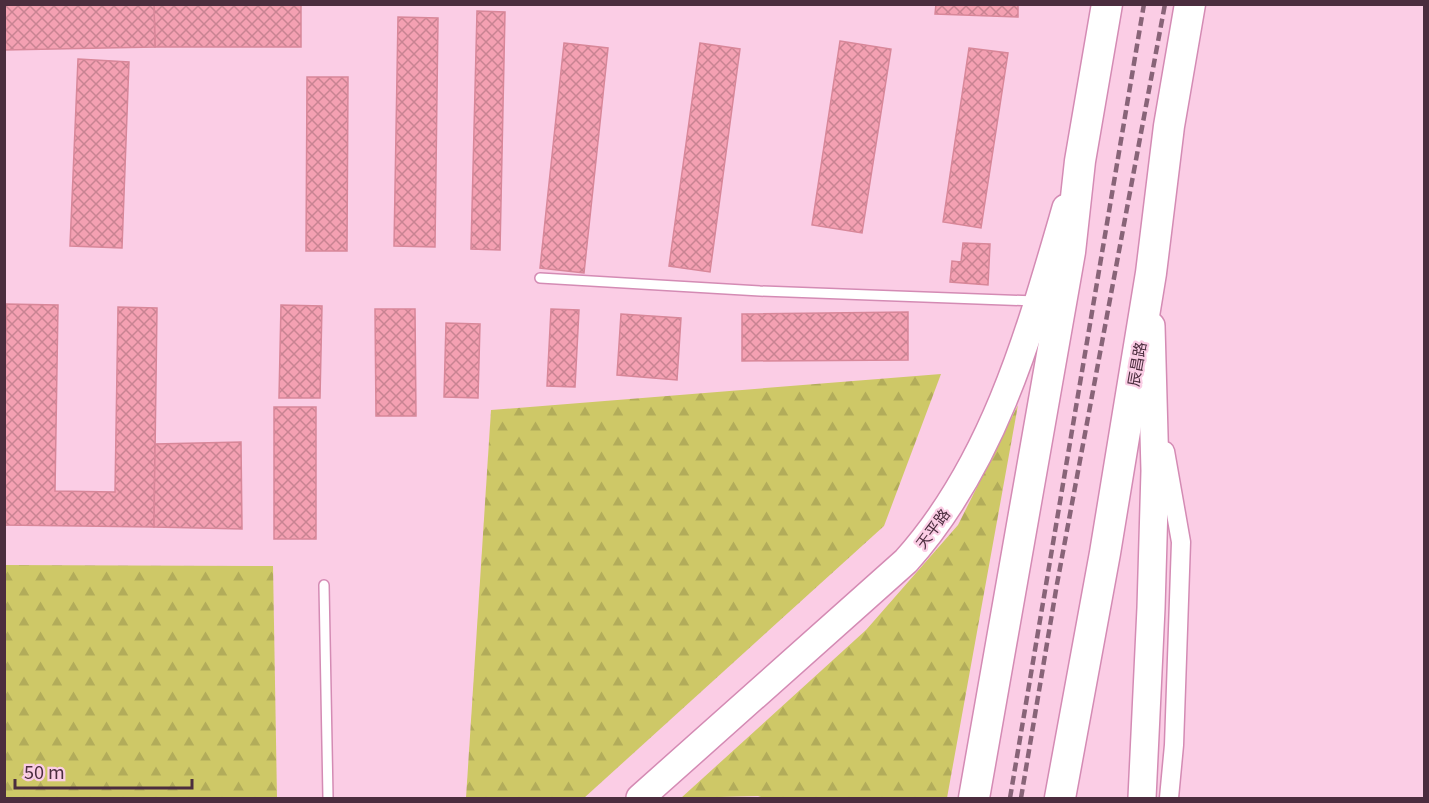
<svg xmlns="http://www.w3.org/2000/svg" width="1429" height="803" viewBox="0 0 1429 803" font-family="Georgia,'Noto Sans SC',serif">
<defs>
<pattern id="forest-firs" width="22" height="20" patternUnits="userSpaceOnUse" patternTransform="scale(1.5)"><rect width="22" height="20" fill="#cec867"/><path d="M5 1l3.5 6h-7zM16 11l3.5 6h-7z" fill="#b2ac5a"/></pattern>
<pattern id="building-cross-hatch" width="8" height="8" patternUnits="userSpaceOnUse" patternTransform="scale(1.5)"><rect width="8" height="8" fill="#f4a0b2"/><path d="M0 0l8 8M0 8l8-8" fill="none" stroke="#c88392"/></pattern>
</defs>
<rect width="100%" height="100%" fill="#fbcde5"/>
<!-- forest -->
<g fill="url(#forest-firs)">
<path d="M941,374L884,526L584,798H466L491,410Z"/>
<path d="M1018,405L947,798H764L758,796L681,798L866,630L958,525Z"/>
<path d="M5,565L273,566L277,798H5Z"/>
</g>
<!-- building -->
<g fill="url(#building-cross-hatch)" stroke="#d88799" stroke-width="1.5">
<path d="M154,4H301V47H155Z"/>
<path d="M154,4L155,47L4,50V5Z"/>
<path d="M936,4H1018V17L935,14Z"/>
<path d="M477,11L505,12L500,250L471,249Z"/>
<path d="M398,17L438,18L435,247L394,246Z"/>
<path d="M840,41L891,49L862,233L812,225Z"/>
<path d="M564,43L608,48L584,273L540,268Z"/>
<path d="M700,43L740,49L710,272L669,266Z"/>
<path d="M969,48L1008,53L981,228L943,222Z"/>
<path d="M78,59L129,62L122,248L70,246Z"/>
<path d="M307,77H348L347,251H306Z"/>
<path d="M963,243L990,244L988,285L950,282L952,261L961,262Z"/>
<path d="M6,304L58,305L55,491L115,492L118,307L157,308L154,527L4,525Z"/>
<path d="M281,305L322,306L320,398H279Z"/>
<path d="M375,309H415L416,416H376Z"/>
<path d="M551,309L579,310L575,387L547,386Z"/>
<path d="M908,312V360L742,361V314Z"/>
<path d="M621,314L681,318L677,380L617,375Z"/>
<path d="M446,323L480,324L478,398L444,397Z"/>
<rect x="274" y="407" width="42" height="132"/>
<path d="M241,442L242,529L154,527L155,444Z"/>
</g>
<g fill="none" stroke-linecap="round" stroke-linejoin="round">
<!-- lane casing -->
<g stroke="#d48bb4" stroke-width="12">
<g id="lane">
<path d="M540,278L760,291L1035,301"/>
<path d="M324,585L328,798"/>
</g>
</g>
<!-- street casing -->
<g stroke="#d48bb4" stroke-width="21">
<path id="street" d="M1165,451L1181,542L1174,745L1169,798"/>
</g>
<!-- secondary casing -->
<g stroke="#d48bb4" stroke-width="30">
<g id="secondary">
<path d="M640,798L906,561C994,463 1030,332 1066,208"/>
<path d="M1142,798L1151,608L1155,471L1151,326"/>
</g>
</g>
<!-- primary casing -->
<g stroke="#d48bb4" stroke-width="33">
<g id="primary">
<path d="M974,798L1070,252L1080,161L1107,4"/>
<path d="M1060,798L1105,553L1151,273L1169,126L1190,4"/>
</g>
</g>
<!-- lane -->
<use href="#lane" stroke="#fff" stroke-width="9"/>
<!-- street -->
<use href="#street" stroke="#fff" stroke-width="18"/>
<!-- secondary -->
<use href="#secondary" stroke="#fff" stroke-width="27"/>
<!-- primary -->
<use href="#primary" stroke="#fff" stroke-width="30"/>
<!-- rail -->
<g stroke="#886478" stroke-width="4.5" stroke-dasharray="9 4.5" stroke-linecap="butt">
<path d="M1010,798L1144,4"/>
<path d="M1021,798L1057,584L1165,4"/>
</g>
</g>
<g text-anchor="middle" dominant-baseline="central" stroke-width="4.5" stroke-linejoin="round" paint-order="stroke">
<!-- street labels -->
<g font-size="15" fill="#4b2d3e" stroke="#fbcde5">
<text transform="translate(1136 364) rotate(-80)">辰昌路</text>
<text transform="translate(932 528) rotate(-53)">天平路</text>
</g>
</g>
<!-- border -->
<rect width="1429" height="803" fill="none" stroke="#4b2d3e" stroke-width="12"/>
<!-- scale -->
<path d="M15 779v9h177v-9" fill="none" stroke="#4b2d3e" stroke-width="3"/>
<text x="24" y="779" font-size="18" fill="#4b2d3e" stroke="#fbcde5" stroke-width="4.5" paint-order="stroke">50 m</text>
</svg>
